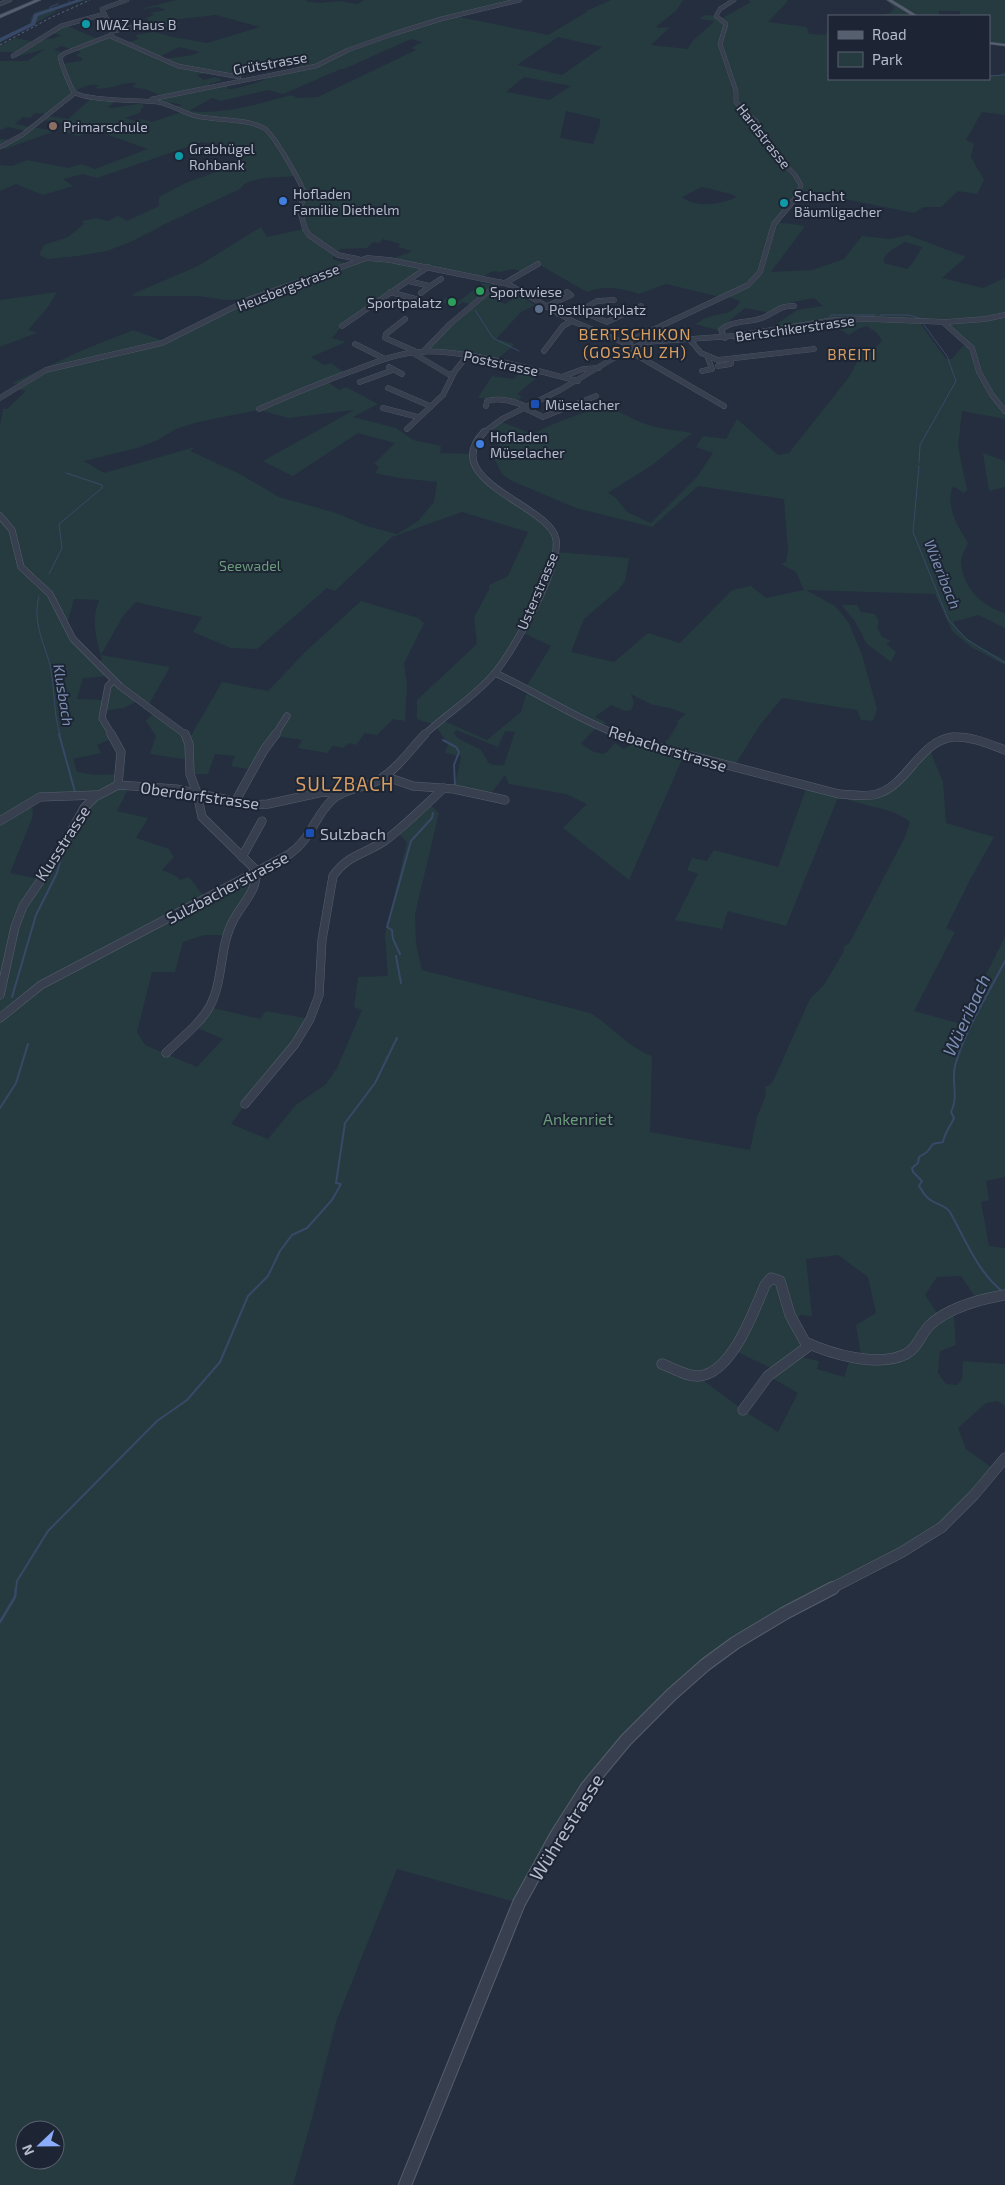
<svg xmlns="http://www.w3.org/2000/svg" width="1005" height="2185" viewBox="0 0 1005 2185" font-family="'Exo 2',sans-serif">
<rect width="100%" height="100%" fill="#242e3f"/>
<!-- green -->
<g fill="#263b40" fill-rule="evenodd">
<path d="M80,0H86L54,10L57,11L0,43V38L31,24L30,19L35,12Z"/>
<path d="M176,0H307L305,1L317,3L340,1L357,4L364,0H520L454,16L548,35L587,12L586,11L611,0H683L677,10L657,26V28L670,27L651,45L688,49C691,39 707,30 714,21L700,19L705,15L716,16L721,19L751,2L748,0H786L788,1L768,22L807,27L809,34L825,35L829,28V79H989V75H999L1005,72V115L982,112L966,140L974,144L971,157L984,180L977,194L958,191L941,207H924L914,213L800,190L776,222L805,226L771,272L812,270L844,259L862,236L890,239L908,235L966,257L942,278L983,288L1005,278V419L962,411L958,446L967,490L964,493L953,486C945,506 957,525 968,543C966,548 961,556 961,561C962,587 982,607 1005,613V628L979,615L953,622C964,641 986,650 1005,660V665L971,647L952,631L935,594L806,590L835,606L849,623L862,655L877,709L873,721L861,720L857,710L782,698L760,725L733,768L684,755L629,880L563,828L587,804L566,794L509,784L505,775L489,796L454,789L461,756L445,753L448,744L435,725L417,719V700L477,644L474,617L489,590V585L508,576L528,532L462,512L392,537L335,591L327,588L257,649L231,648L193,632L202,617L136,602L123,616L101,655L170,667L148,706L139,700L124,708L102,711L113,738L97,745L101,753L73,759L77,772L95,775L120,774L119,785L128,789L117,811L148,818L136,838L169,849L174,857L162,870L176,876L180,880L189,877L206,899L257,873L228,935H204L183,942L175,972H152L137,1032L145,1045L197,1067L223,1039L193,1026L209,1007L260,1019L266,1011L310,1019L231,1124L268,1139L296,1105L326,1084L337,1068L362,1010L354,1007L358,977L388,976L385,935L407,842L396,831L428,803L439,813L415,914L416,944L422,970L590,1013C612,1026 627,1047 652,1056L650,1132L750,1150L757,1117L766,1095L765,1087L771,1084L774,1079L810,999L824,985L844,951V946L849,944L905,837L910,822C890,805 860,808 839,795L786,926L728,911L722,929L675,920L698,874L687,870L692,858L707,861L714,850L778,867L807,786L839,794L886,791L929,748L943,782L946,823L994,837L970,880L946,928L955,932L914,1011L961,1024L1005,937V1177L986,1181L989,1200L981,1202L989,1246L1005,1248V1295L978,1301L961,1276L937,1277L925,1295L940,1317L952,1314L954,1318L956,1345L940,1351L938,1373L946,1384L957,1385L962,1379L963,1361L1005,1364V1406L998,1401L986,1403L958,1428L966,1449L995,1470L942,1527L705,1665L587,1787L519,1903L397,1869L336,2022L311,2122L293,2185H0V426L3,409H7L26,391L15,388L19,385L12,383L83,350L133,330L166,342L248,299L224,300L199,296H132L135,293L198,266L261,227L267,237L304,229L301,217L304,195L297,176C284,177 246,176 240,189L167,223L133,241L107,251L78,256L48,259L39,255L44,245L68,237L84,224L82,221L96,218L108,221L118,216L127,221L159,206V197C167,193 175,188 184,184C208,173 227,173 245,151L202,142L97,178L83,174L63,179L73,186L43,195L16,184L0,191V165L12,166L27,160L68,168L81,164L95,169L148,149L94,130L79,136L61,132L74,125L43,120L48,116L68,119L93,97L119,99L108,107L112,108L144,103L142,105L144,107L140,110L142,112L125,118L136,121L141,119L152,122L182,112L176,107L182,105C175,102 154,102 144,100L162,96L145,89L132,87L137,83C122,81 110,91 95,88L99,85C78,82 63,101 48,114L35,113L30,118L23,117L15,124L55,131L5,149L0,147V139L13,140L26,131L8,127L0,130V61H27L45,49L16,57L14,56L17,52H0V46L16,38L35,42C44,37 52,41 61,35L50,33L65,25L100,40L110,36L126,43L139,39L135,35L154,32L173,37L207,43L260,27L216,15L170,20L181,24C168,28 158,27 145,29L140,26L152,24L146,18L154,15L150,13L166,10L158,7L141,9ZM558,37L602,47L562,75L517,65ZM411,39L422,42L411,48L416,50L318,97L298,98L291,95C259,104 223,115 189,111L212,98L221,101L268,90L283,94L341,69H344ZM61,46L81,52L76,55L83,59L81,61L61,64L62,55L65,53L54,50ZM179,47L200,52C186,58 176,56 162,60L157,58ZM292,62L300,65L295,68L299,69L266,76L268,78C261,82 234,90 227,89L228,84L211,86L209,84L223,80L215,77L204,80L197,75C212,70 219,77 231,75C244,73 256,68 269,65C277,64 284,65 292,62ZM524,77L571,86L549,100L506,92ZM566,111L600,119V125L593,144L560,138ZM702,187L731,194L737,197C723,204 695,209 682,197ZM383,239L400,244L398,247L412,251L390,260H361L348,264L332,259L340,249L367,248L373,242L379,243ZM905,242L922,247L913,263L907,269L884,263V257L891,250ZM538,264L587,292C601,285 624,288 639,294L666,284L720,297L726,296L740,301C734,315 722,313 709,317C704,318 699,322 695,324L718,330L745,308L771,313L788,303L814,298L823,306L797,310L774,326C798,335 810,330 834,325L849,335L858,329L867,326L877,333L882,341L876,347L845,350L862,353L849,377L789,453L778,455L737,419L726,439L703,436L696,447L713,453L697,477L651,523L627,512L615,497L608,493L652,465L692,433C676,430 656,429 640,422C628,417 619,410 605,408C593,407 544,427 533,434L499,421L489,428L506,434L496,450L495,460L502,474L512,481L576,508L652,527L698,486L784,499L788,550L786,562L781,564L796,572L804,590L766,598L751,586L732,590L680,643L648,633L614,662L571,652L584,619L618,590L625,581L629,558L556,552L552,531L478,471L473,454L440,453L441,446L413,440L396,428L353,417L378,404L346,387L339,390L326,381L346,374L331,363L324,365L311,357L346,342L332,338L342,326L428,267L482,277L493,271L500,272L513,269L524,272ZM920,323L945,324L968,344L962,347L952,359H946ZM259,410L288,418L354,410L263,461L293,476L358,433L395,443L374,464L379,467L375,473L400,478L437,482L434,502L417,522L397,534L367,526L336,513L279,497L240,474L190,451L195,447L104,473L84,461L137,448L158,440L176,429L198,422ZM74,599L99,600C91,620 96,639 102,659L97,665L66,628ZM521,632L551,646L526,687L531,690L526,695L521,712L487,740L442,720L495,673ZM108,676L113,681L105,700L77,699L83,678ZM631,694L653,705L670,708L686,714L677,721L678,723L668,740H666L665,747L634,743L623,749L615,743C612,746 609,751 605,753C599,756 586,748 581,743L599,725L607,723L595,717L611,705L625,711L631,710L634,703ZM456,730L498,747L505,731L515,732L504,765C487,766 489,763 481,750L459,739L454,734ZM96,795L39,879L10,873L33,816L32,801ZM838,1255L868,1277L876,1313L856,1325L861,1357L851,1356L844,1377L817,1369L819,1361L797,1356L805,1342L794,1325L800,1315L812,1316L806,1259ZM733,1350L775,1370L768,1376L798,1393L778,1432L743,1410L704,1381L701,1376ZM25,2130H55V2160H25Z"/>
<path d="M886,0H1005V46L989,44V16H961L959,11H939V16H877L890,13L895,8Z"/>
<path d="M483,283L493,285L472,305L463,302L457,306L440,302L446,298L459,301Z"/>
<path d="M57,292L48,307L28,330L37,333L0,347V300Z"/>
<path d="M489,295L505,304L519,295L535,305L521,312L496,339L515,344L495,361L428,351V348L456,321Z"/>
<path d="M524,368L544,372L517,394L522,397L518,400L478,398L492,376L514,379Z"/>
<path d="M983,453L1005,461V487L989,491Z"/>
<path d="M361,601L418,618L424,623L404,663L407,685L405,721L393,719L377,735L365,733L356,745L349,743L343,748L333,746L327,753L298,748L302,740L275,736L253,770L231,766L235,756L215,754L208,774H190V760L150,754L156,736L146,721L155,711L189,739L222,682L268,691L305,652Z"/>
<path d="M842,605H857L861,612L875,614L879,622L877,627L882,637L891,641L886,644L896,652L891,662L867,644L856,623Z"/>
</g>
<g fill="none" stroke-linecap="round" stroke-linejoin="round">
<!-- stream-far2 -->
<g stroke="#384867" stroke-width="1">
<path d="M69,1L70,4"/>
<path d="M50,10V7L58,4"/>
<path d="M989,76L1005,75"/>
<path d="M475,310L493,338L519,351"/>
<path d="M880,315H909L922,319"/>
<path d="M829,318L831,315H875"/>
<path d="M733,339L760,338L799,328"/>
<path d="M919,463L920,445L956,381L947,356L924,325"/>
<path d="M919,466L913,532L948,619L966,639L1005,663"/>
<path d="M49,574L62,548L59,524L102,488V485L66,473"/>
<path d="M39,597C32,621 44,643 50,665C55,688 53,712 60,735"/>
</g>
<!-- stream-far1 -->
<g stroke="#384867" stroke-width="2">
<path d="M59,734L75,792"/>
<path d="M443,740L456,747L459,752L454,765L455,784"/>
<path d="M400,954L393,939L392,930L387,927L411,841L432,818L433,813"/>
<path d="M396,956L401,983"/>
<path d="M12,997L36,915L57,873L61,858"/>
<path d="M0,1108L16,1083L28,1044"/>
<path d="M1002,1291C977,1271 965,1239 950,1212C944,1204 936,1205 929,1199C925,1196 922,1191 919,1186L922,1181L913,1172L912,1168L918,1163L919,1157L927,1152L933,1144L943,1142C945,1132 950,1127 954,1118L951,1112C959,1097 951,1082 955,1066C965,1029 988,995 1005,961"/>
<path d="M16,1589L17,1581L48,1531L157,1421L187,1400L220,1362L248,1296L268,1276L280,1251L292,1235L307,1228L332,1200L341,1184L336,1183L345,1123L375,1083L397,1038"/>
</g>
<!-- stream -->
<path stroke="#384867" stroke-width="2.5" d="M0,1622L15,1597L16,1588"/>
<!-- river -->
<path fill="#384867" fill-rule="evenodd" d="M76,0H84L38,16L35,25L0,42V38L31,23L34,14Z"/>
<!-- minor-far5 casing -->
<g stroke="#565e6d" stroke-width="4.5">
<g id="minor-far5">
<path d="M127,0L102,9L113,31L111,35L65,53L60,57C60,61 71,89 74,92C85,101 140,100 157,102C170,104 183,113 196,116C218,121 244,118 264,128C273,133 301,182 304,193"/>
<path d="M734,0L720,9L716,16L726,24L720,44L736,91V102L744,112L756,121L770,149L795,175L801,185L798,193"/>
<path d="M0,4L10,0"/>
<path d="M113,31L140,26"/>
<path d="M110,36L178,66L239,77"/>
<path d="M13,56L61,26L104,14"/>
<path d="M152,99L316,66L348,50L393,34L441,19L520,0"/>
<path d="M0,147L22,135L75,93"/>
</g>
</g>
<!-- minor-far4 casing -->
<g stroke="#565e6d" stroke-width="5.5">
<g id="minor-far4">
<path d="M304,191L300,211L305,229L309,235L338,255L358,259"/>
<path d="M408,281L430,286L421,293"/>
<path d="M505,283L538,264"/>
<path d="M430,286L441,279"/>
<path d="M390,292L416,299L411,302"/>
<path d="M545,307L571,295L567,292"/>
<path d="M580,311L607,322L641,306"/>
<path d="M558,314L580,311L597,301L614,300"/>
<path d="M405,319L386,334L385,338L417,352"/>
<path d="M945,324L972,348L979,372L992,395L1005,411"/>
<path d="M342,326L428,267"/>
<path d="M725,338L721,330C731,320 749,323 762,318C775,313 780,305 794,306"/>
<path d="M690,340L701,353L718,360L814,349"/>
<path d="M625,343L748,285L760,272L774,224L795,199L798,191"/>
<path d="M355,344L385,359"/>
<path d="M628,350L724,406"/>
<path d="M544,351L563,326L572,321"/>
<path d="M423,352L450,324L500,282"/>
<path d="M413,353L448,374H453"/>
<path d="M718,366L731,364V359"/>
<path d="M389,367L402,374"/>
<path d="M702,371L712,369L708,358"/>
<path d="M564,376L583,369L599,368"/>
<path d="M360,382L393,370"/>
<path d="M388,388L430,406"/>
<path d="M0,398L46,370L162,343L250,299L367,258L390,260L508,284L572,321L634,347"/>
<path d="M486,406L487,401C501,397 514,401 527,407"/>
<path d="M383,408L418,417"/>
<path d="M524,408L543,417L596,396"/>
<path d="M259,409C291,395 322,382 355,370C374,363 395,354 417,352C463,348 532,370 578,381"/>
<path d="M407,429L443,395L455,371L467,356"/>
<path d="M483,433L502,419L560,390L624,352L646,342L734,336L834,320L870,319L946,322L985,319L1005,315"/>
</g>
</g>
<!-- minor-far3 casing -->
<g stroke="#565e6d" stroke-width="7">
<g id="minor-far3">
<path d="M0,516L12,530L21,567L50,594L73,639L121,687L186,735"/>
<path d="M495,673C537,692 576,719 619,735"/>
<path d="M112,735L102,718L108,686L113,681"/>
<path d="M275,735L287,716"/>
<path d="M424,735C446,714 473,698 493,675C512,654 561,567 556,539C550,505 437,481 484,432"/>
</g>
</g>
<!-- minor-far2 casing -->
<g stroke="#565e6d" stroke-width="9">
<g id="minor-far2">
<path d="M615,734L634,741L839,794C852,795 865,797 877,794C909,784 919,741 953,737C971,736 989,744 1005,750"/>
<path d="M384,776L413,786L454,789L505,800"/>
<path d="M118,785L176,789L252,805L268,804L323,792L339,794"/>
<path d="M235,802L264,750L276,734"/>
<path d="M0,821L40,797L97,795"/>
<path d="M242,857L262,821"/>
<path d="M0,995L15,927L23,906L60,852L84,808L95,797L118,785L121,752L111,734"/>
<path d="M0,1018L41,985L288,855C313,838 314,816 333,799C346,788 364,788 379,780C397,769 411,749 425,734"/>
<path d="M166,1053C181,1038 200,1024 210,1006C224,979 219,947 233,921C242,903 258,891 256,870L202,817L197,793L190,774L189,744L185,734"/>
<path d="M245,1104L295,1044L310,1019L319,995L322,940L333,876C348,854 366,854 386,840C407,824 425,805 444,788"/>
</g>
</g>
<!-- minor-far1 casing -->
<g stroke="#565e6d" stroke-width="11">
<g id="minor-far1">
<path d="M662,1364C673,1368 687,1377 699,1376C732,1373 754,1311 765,1285L771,1278L780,1281L790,1315L805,1342C831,1354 878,1368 906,1354C918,1348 921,1333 930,1325C948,1308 981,1299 1005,1295"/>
<path d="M743,1410L768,1376L810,1345"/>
<path d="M830,1589L902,1552L942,1527L974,1495L1005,1458"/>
</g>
</g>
<!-- minor casing -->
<g stroke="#565e6d" stroke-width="14">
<path id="minor" d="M405,2185L519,1903L557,1834L587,1787L626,1740L671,1695L705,1665L735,1643L785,1613L833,1588"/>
</g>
<!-- major casing -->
<g stroke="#424958" stroke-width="1">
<g id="major">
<path d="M35,0H41L0,18V15Z"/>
<path d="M887,0H892L918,16H913Z"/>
<path d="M989,42L1005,44V46L989,44Z"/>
</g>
</g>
<!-- minor-far5 -->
<use href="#minor-far5" stroke="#38404f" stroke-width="4"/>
<!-- minor-far4 -->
<use href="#minor-far4" stroke="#38404f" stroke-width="5"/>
<!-- minor-far3 -->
<use href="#minor-far3" stroke="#38404f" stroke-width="6"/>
<!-- minor-far2 -->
<use href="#minor-far2" stroke="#38404f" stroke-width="8"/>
<!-- minor-far1 -->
<use href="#minor-far1" stroke="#38404f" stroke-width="10"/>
<!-- minor -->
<use href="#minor" stroke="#38404f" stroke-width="12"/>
<!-- major -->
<use href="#major" fill="#565f6f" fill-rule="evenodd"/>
<!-- rail -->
<path stroke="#5a6476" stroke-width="1" stroke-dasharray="2.5 2.5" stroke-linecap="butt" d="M0,45L50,18L90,0"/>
</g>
<!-- markers -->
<g fill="#0f9aa8" stroke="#1d2534" stroke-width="2">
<circle cx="86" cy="24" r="5"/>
<circle cx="179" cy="156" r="5"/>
<circle cx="784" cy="203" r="5"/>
</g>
<circle fill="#8d6e63" stroke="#1d2534" stroke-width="2" cx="53" cy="126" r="5"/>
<g fill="#3f7fe0" stroke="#1d2534" stroke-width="2">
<circle cx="283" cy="201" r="5"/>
<circle cx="480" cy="444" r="5"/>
</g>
<g fill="#2e9e5b" stroke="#1d2534" stroke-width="2">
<circle cx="480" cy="291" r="5"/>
<circle cx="452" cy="302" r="5"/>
</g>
<circle fill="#5c6f8a" stroke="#1d2534" stroke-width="2" cx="539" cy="309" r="5"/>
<g fill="#1a4fb4" stroke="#1d2534" stroke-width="2">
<rect x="530" y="399" width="10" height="10" rx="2.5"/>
<rect x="305" y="828" width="10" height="10" rx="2.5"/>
</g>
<g text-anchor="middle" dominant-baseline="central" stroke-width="4" stroke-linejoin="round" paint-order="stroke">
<!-- far-poi labels -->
<g font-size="14" fill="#b5bbca" stroke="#1d2534" text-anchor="start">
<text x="96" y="24">IWAZ Haus B</text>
<text x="63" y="126">Primarschule</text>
<text x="189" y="148">Grabhügel<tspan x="189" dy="16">Rohbank</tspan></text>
<text x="293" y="193">Hofladen<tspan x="293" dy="16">Familie Diethelm</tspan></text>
<text x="794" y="195">Schacht<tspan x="794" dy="16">Bäumligacher</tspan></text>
<text x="490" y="291">Sportwiese</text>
<text x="442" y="302" text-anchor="end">Sportpalatz</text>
<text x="549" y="309">Pöstliparkplatz</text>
<text x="545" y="404">Müselacher</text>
<text x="490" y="436">Hofladen<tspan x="490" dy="16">Müselacher</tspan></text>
</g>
<!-- far-street labels -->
<g font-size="14" fill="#b5bbca" stroke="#1d2534">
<text transform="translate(270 63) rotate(-10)">Grütstrasse</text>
<text transform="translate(764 136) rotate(52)">Hardstrasse</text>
<text transform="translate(288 287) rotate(-21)">Heusbergstrasse</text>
<text transform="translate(795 328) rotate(-8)">Bertschikerstrasse</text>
<text transform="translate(501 363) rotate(12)">Poststrasse</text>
<text transform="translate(537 591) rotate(-67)">Usterstrasse</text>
</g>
<!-- far-park labels -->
<g font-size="14" fill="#6b9b7a" stroke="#1d2534">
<text x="250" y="565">Seewadel</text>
</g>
<!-- far-neighbourhood labels -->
<g font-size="15" letter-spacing="1" fill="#d79e62" stroke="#1d2534">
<text x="852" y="354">BREITI</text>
</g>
<!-- far-water labels -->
<g font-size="15" font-style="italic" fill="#7c8eb2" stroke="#1d2534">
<text transform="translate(943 574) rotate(68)">Wüeribach</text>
<text transform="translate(64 695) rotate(81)">Klusbach</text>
</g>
<!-- far-quarter labels -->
<g font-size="16" letter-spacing="1" fill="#d79e62" stroke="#1d2534">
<text x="635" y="333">BERTSCHIKON<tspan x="635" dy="18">(GOSSAU ZH)</tspan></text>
</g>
<!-- street labels -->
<g font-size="16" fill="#b5bbca" stroke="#1d2534">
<text transform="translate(668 748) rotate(17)">Rebacherstrasse</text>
<text transform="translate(200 795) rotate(8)">Oberdorfstrasse</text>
<text transform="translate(62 843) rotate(-57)">Klusstrasse</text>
<text transform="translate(227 887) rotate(-28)">Sulzbacherstrasse</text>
</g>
<!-- poi labels -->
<g font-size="16" fill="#b5bbca" stroke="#1d2534" text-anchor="start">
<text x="320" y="833">Sulzbach</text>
</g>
<!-- park labels -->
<g font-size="16" fill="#6b9b7a" stroke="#1d2534">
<text x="578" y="1118">Ankenriet</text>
</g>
<!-- water labels -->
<g font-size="18" font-style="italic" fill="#7c8eb2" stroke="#1d2534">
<text transform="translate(966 1015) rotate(-65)">Wüeribach</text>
</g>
<!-- quarter labels -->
<g font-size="19" letter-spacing="1" fill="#d79e62" stroke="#1d2534">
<text x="345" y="783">SULZBACH</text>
</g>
<!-- near-street labels -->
<g font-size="19" fill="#b5bbca" stroke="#1d2534">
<text transform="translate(566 1827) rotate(-58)">Wührestrasse</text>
</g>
</g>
<!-- legend -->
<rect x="828" y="15" width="162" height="65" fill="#1d2534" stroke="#5a6170"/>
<rect x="838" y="31" width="25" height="8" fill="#565f6f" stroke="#5a6170"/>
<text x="872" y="40" font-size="15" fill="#b5bbca">Road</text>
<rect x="838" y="52" width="25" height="15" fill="#263b40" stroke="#5a6170"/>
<text x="872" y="65" font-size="15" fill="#b5bbca">Park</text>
<!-- north arrow -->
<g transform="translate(40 2145) rotate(248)"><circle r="24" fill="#1d2534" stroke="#5a6170"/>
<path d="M0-4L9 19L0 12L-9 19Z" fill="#8aacfa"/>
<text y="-8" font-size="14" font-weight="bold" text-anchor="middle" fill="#b5bbca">N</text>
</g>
</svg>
